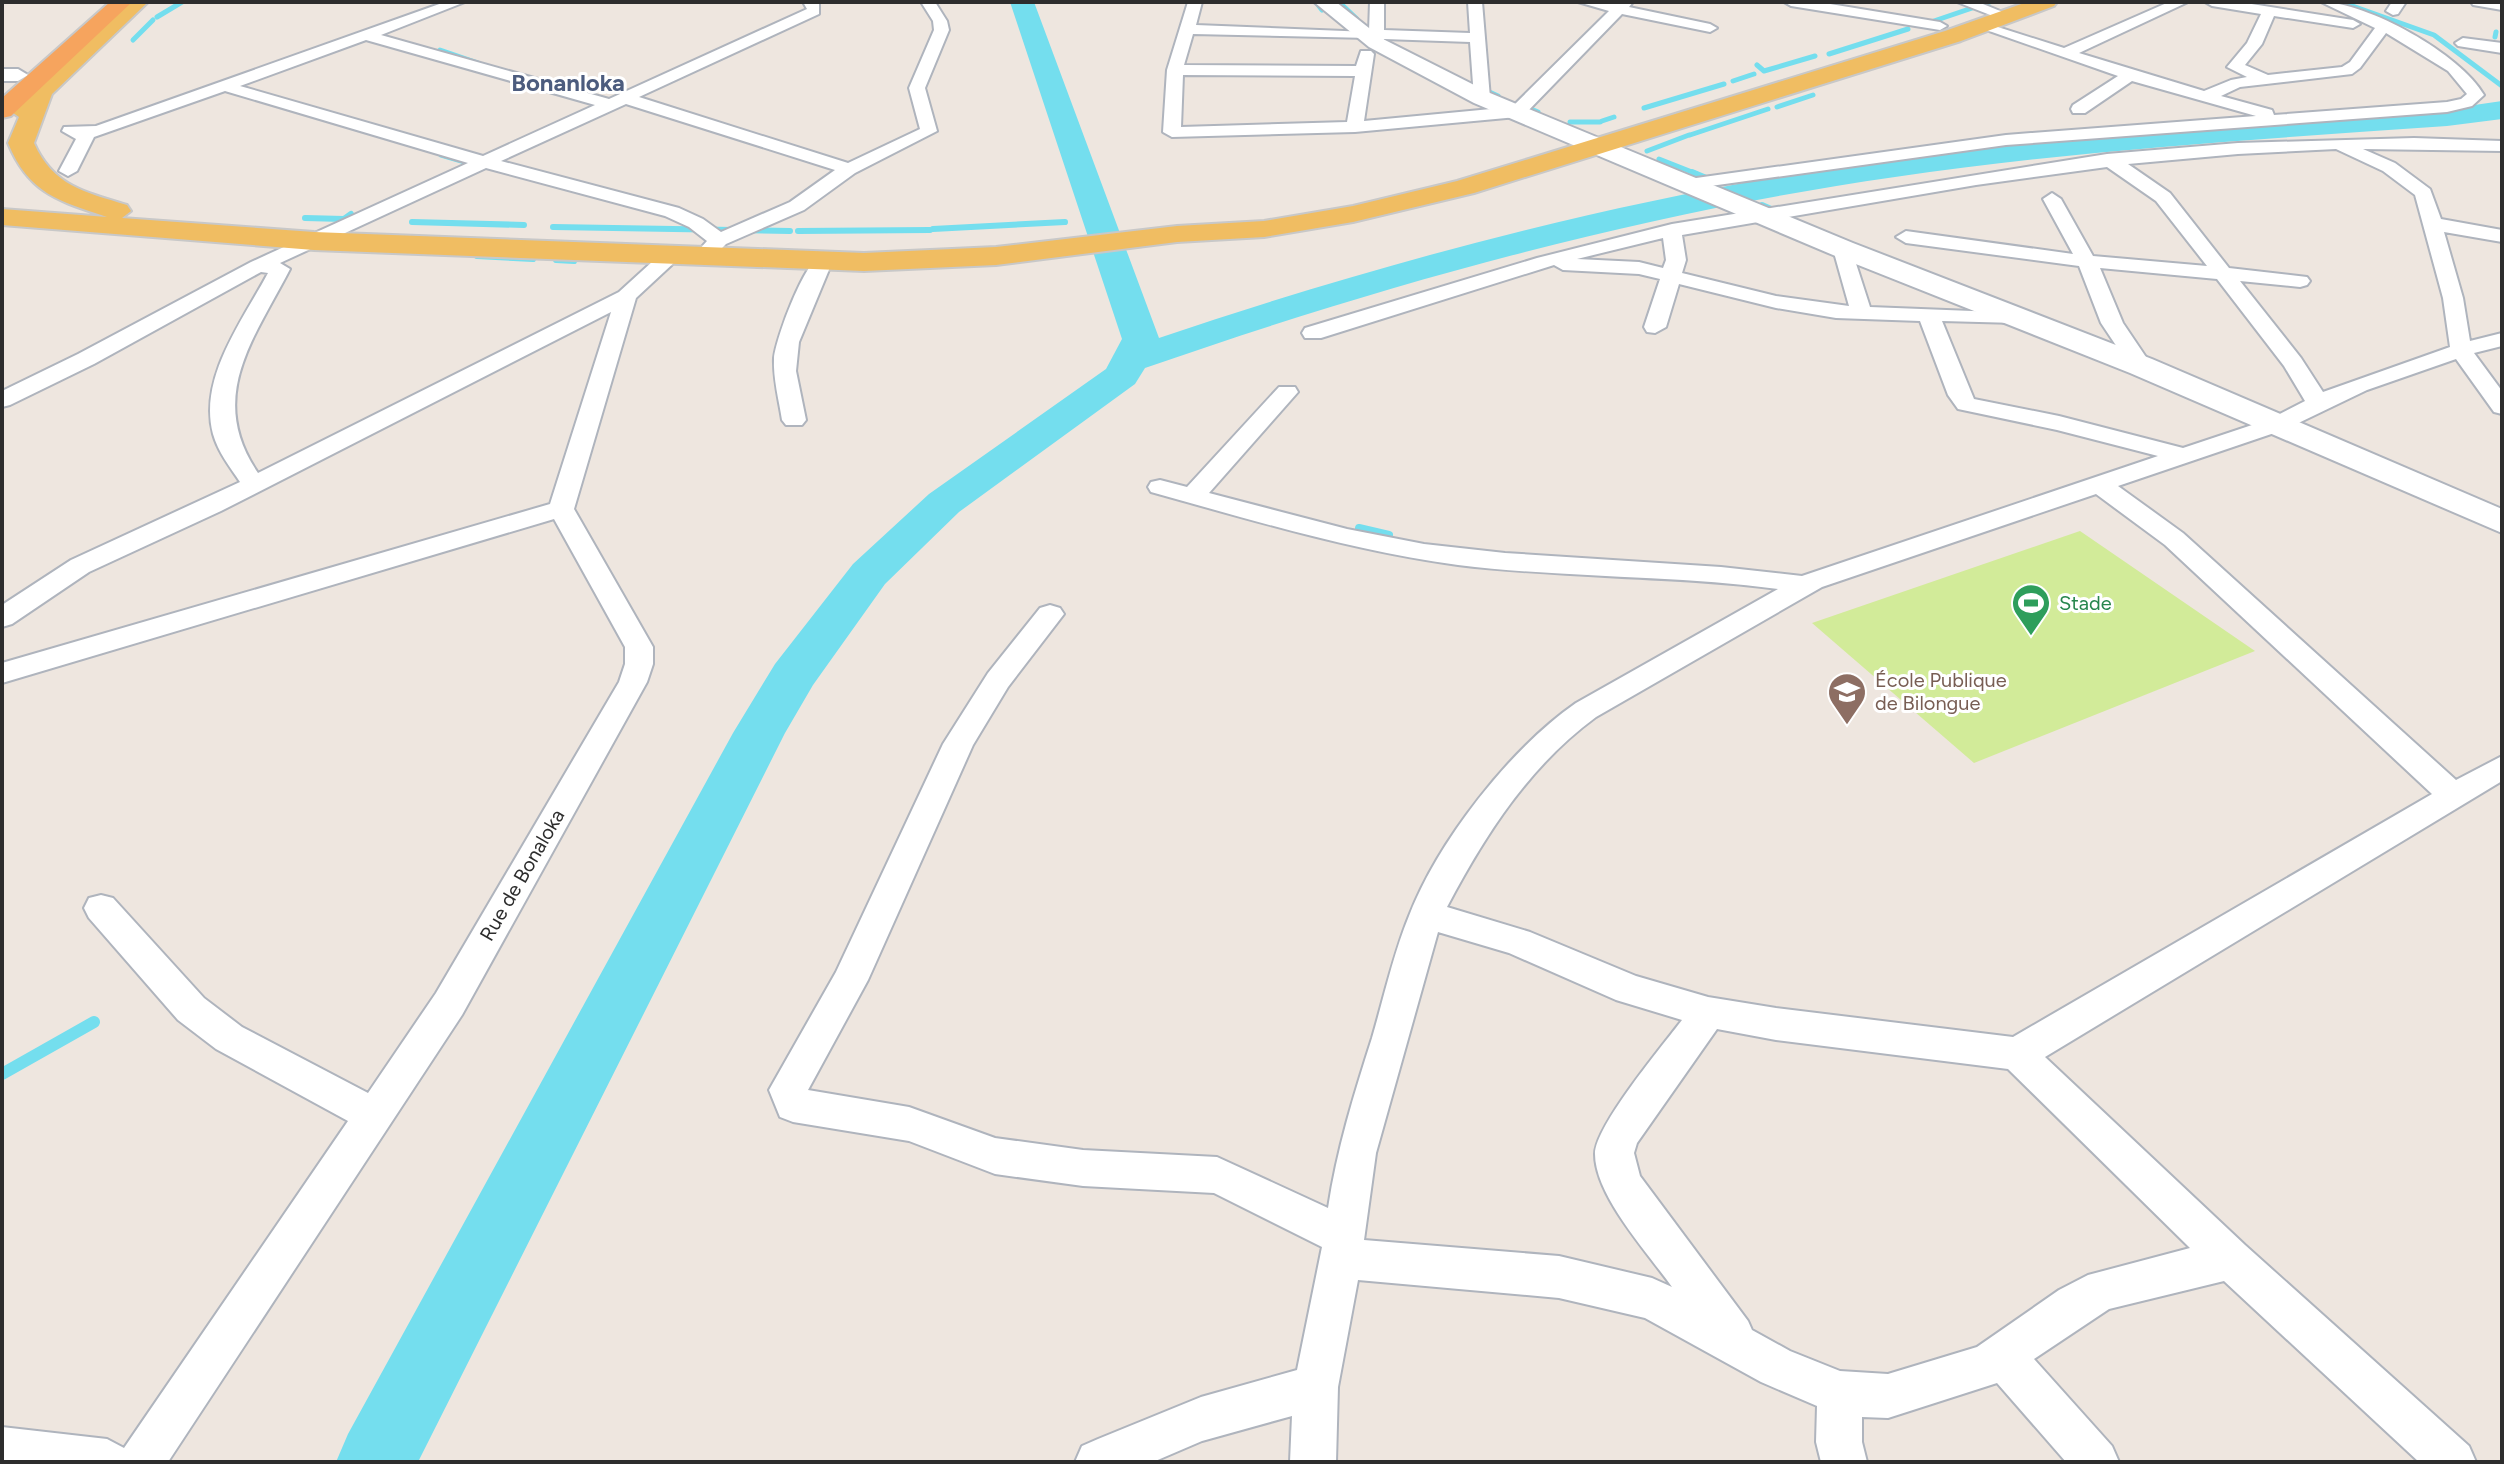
<svg xmlns="http://www.w3.org/2000/svg" width="2504" height="1464" viewBox="0 0 2504 1464" font-family="Figtree,sans-serif">
<rect width="100%" height="100%" fill="#eee6df"/>
<!-- pitch -->
<path fill="#d2eb99" d="M2080,531L2255,651L1974,763L1812,623Z"/>
<g fill="none" stroke-linecap="round" stroke-linejoin="round">
<!-- stream-far3 -->
<g stroke="#74deee" stroke-width="5">
<path d="M1316,2L1322,10"/>
<path d="M1339,2L1357,19"/>
<path d="M2341,2L2434,35L2502,86"/>
<path d="M157,17L182,2"/>
<path d="M1928,23L1990,2"/>
<path d="M2495,37L2496,32"/>
<path d="M133,40L153,20"/>
<path d="M440,50L478,63"/>
<path d="M1829,54L1908,29"/>
<path d="M1757,65L1764,71L1815,56"/>
<path d="M1733,81L1754,74"/>
<path d="M1485,90L1498,96"/>
<path d="M1522,105L1538,112"/>
<path d="M1777,107L1813,95"/>
<path d="M1644,108L1724,84"/>
<path d="M1602,121L1614,117"/>
<path d="M1570,122H1600"/>
<path d="M1690,135L1768,109"/>
<path d="M1647,151L1689,135"/>
<path d="M441,155L465,162"/>
<path d="M1659,159L1697,174"/>
</g>
<!-- stream-far2 -->
<g stroke="#74deee" stroke-width="6">
<path d="M1692,172L1711,180"/>
<path d="M1725,190L1740,196"/>
<path d="M1762,205L1778,212"/>
<path d="M305,218L344,219L351,214"/>
<path d="M412,222L524,225"/>
<path d="M553,227L790,231"/>
<path d="M933,229L1065,222"/>
<path d="M798,231L930,230"/>
<path d="M477,256L533,259"/>
<path d="M556,260L574,261"/>
</g>
<!-- stream-far1 -->
<path stroke="#74deee" stroke-width="8" d="M1359,528L1389,535"/>
<!-- stream -->
<path stroke="#74deee" stroke-width="12" d="M2,1074L94,1022"/>
<!-- river -->
<path fill="#74deee" fill-rule="evenodd" d="M1010,2H1034L1159,338C1398,257 1645,193 1895,158C2078,133 2263,122 2447,109L2502,101V119L2447,126C2263,139 2078,150 1895,177C1638,214 1389,283 1145,368L1135,384L959,512L885,584L813,685L785,733L418,1462H336L348,1434L733,733L775,664L853,564L929,494L1106,369L1122,339Z"/>
<!-- minor casing -->
<g stroke="#afb4bd" stroke-width="4">
<g id="minor">
<path d="M445,2H465L381,35L609,99L807,9L803,2H819V14L639,97L848,163L920,129L909,88L934,30L933,21L921,2H935L947,21L949,30L925,88L937,131L855,173L804,210L726,244L713,257L706,259L696,253L707,241L689,227L665,216L486,168L280,263L290,269C254,339 206,397 258,473L619,292L664,251H678L681,255L678,259L636,298L574,509L653,647V664L647,682L462,1015L168,1462H2V1427L107,1439L124,1448L348,1121L216,1049L178,1020L89,918L84,908L89,898L101,895L113,898L204,998L242,1027L368,1093L436,993L619,682L625,664V647L554,519L2,683V663L550,504L611,312L221,511L89,572L12,624L2,627V605L71,560L240,482C230,467 218,452 213,434C198,378 243,320 268,273L261,272L94,364L10,405L2,407V391L78,354L251,262L468,163L225,91L94,137L77,171L68,176L59,171L76,139L62,131L64,127L96,126ZM366,40L595,105L483,156L240,86ZM626,104L835,170L790,202L721,232L703,219L679,208L501,161Z"/>
<path d="M1188,2H1202L1196,25L1369,32L1370,2H1384V30L1470,33L1468,2H1482L1490,98L1482,103L1474,98L1470,42L1384,39L1381,46H1371L1369,38L1193,34L1184,65L1356,66L1361,51H1371L1374,54L1364,121L1512,107L1609,11L1578,2H1633L1629,7L1710,24L1717,28L1710,32L1622,14L1523,116L1517,117L1355,132L1172,137L1163,132L1167,70ZM1183,75L1355,76L1347,122L1181,127Z"/>
<path d="M1784,2H1818L1940,22L1947,26L1940,30L1791,6Z"/>
<path d="M1957,2H1978L2015,17L2008,21L2003,20Z"/>
<path d="M2169,2H2188L2079,53L2204,91L2231,80L2247,77L2227,67L2247,43L2261,14L2212,6L2205,2H2239L2353,20L2360,24L2353,28L2274,16L2262,44L2245,65L2268,75L2342,67L2350,62L2375,28L2321,2C2367,2 2461,54 2484,95L2472,106L2447,112L2006,145L1689,189L1680,184L1689,179L2006,135L2256,116L2132,81L2085,113H2073L2071,109L2073,105L2118,76L1975,26L1982,22L2064,48ZM2386,33L2448,71L2467,94L2461,99L2447,102L2274,115L2272,110L2221,96L2240,87L2352,74L2360,68Z"/>
<path d="M2392,2H2406L2398,14L2393,15L2386,11Z"/>
<path d="M2471,2H2502V10L2473,5Z"/>
<path d="M2463,38L2502,43V53L2458,46L2455,43Z"/>
<path d="M2414,138L2502,141V151L2363,149L2395,163L2430,189L2441,219L2502,230V242L2444,232L2463,298L2470,341L2502,333V346L2474,353L2502,391V414L2494,412L2456,359L2367,390L2286,429L2118,486L2183,533L2456,780L2502,756V781L2045,1057L2245,1245L2469,1446L2476,1462H2419L2224,1281L2109,1309L2034,1359L2112,1446L2119,1462H2066L1997,1383L1888,1418L1862,1417V1442L1867,1462H1821L1816,1442L1817,1406L1761,1382L1645,1318L1559,1298L1358,1280L1338,1387L1336,1462H1290L1292,1416L1202,1441L1153,1462H1075L1082,1446L1098,1439L1201,1397L1297,1370L1322,1247L1214,1193L1083,1186L995,1174L909,1141L793,1122L780,1117L769,1090L836,972L943,744L988,673L1040,608L1050,605L1060,608L1064,614L1008,687L973,745L868,980L808,1090L909,1107L995,1138L1083,1150L1217,1157L1328,1208C1337,1149 1354,1094 1372,1038C1384,997 1393,955 1409,916C1438,841 1510,749 1576,703L1778,589C1672,575 1564,578 1458,565C1353,551 1252,520 1151,492L1148,487L1151,482L1160,480L1187,487L1279,387H1295L1298,392L1209,493L1347,529L1424,544L1505,553L1721,567L1802,576L2158,456L2057,430L1958,409L1948,395L1920,321L1836,318L1776,308L1679,284L1666,327L1655,333L1647,332L1644,327L1660,279L1639,274L1563,270L1554,265L1321,338H1305L1302,333L1305,328L1537,258L1672,224L2107,154L2238,143ZM2336,149L2383,171L2415,195L2443,298L2450,347L2323,392L2301,358L2240,281L2300,287L2307,285L2310,281L2307,277L2229,268L2170,193L2128,164L2238,154ZM2107,167L2156,201L2207,266L2093,256L2061,199L2052,193L2043,199L2073,254L1906,231L1896,237L1906,243L2079,266L2101,323L2133,371L2141,373L2152,366L2123,323L2100,268L2217,279L2284,366L2305,401L2270,419L2183,448L2059,416L1974,399L1942,321L2016,323L2027,317L2023,313L1870,307L1850,245L1843,243L1833,249L1849,306L1776,296L1682,273L1686,260L1682,235L1976,185ZM1663,238L1666,260L1663,268L1639,262L1577,259ZM2096,494L2165,545L2432,794L2013,1037L1776,1008L1708,997L1636,976L1530,932L1447,907C1485,835 1529,766 1596,717L1822,587ZM1438,932L1509,953L1616,1000L1682,1020C1663,1045 1595,1126 1595,1154C1595,1196 1648,1253 1672,1287L1652,1278L1559,1256L1364,1240L1376,1153ZM1717,1029L1776,1040L2008,1069L2190,1248L2088,1275L2059,1290L1977,1347L1888,1374L1840,1371L1790,1351L1752,1330L1748,1321L1640,1176L1634,1153L1637,1143Z"/>
<path d="M823,254L833,260L799,342L796,371L806,420L802,425H786L782,420C779,400 773,379 774,358C776,338 805,259 823,254Z"/>
</g>
</g>
<!-- tertiary casing -->
<g stroke="#afb4bd" stroke-width="4">
<path id="tertiary" d="M2,69H18L28,75L18,81H2Z"/>
</g>
<!-- secondary casing -->
<g stroke="#afb4bd" stroke-width="4">
<path id="secondary" d="M1314,2H1336L1383,39L1490,93L1853,243L2152,359L2502,509V533L2130,373L1833,255L1474,103L1369,47Z"/>
</g>
<!-- primary casing -->
<g stroke="#c8c8c8" stroke-width="4">
<path id="primary" d="M126,2H148L52,94L34,143C53,186 85,192 127,205L131,211L122,218L314,232L864,253L996,247L1177,226L1264,221L1353,206L1457,181L1945,31L2027,2H2057L2054,6L1961,41L1474,193L1353,222L1264,237L1177,242L996,265L864,271L314,250L2,225V209L107,217C59,201 29,194 8,143L19,117L9,110Z"/>
</g>
<!-- trunk casing -->
<g stroke="#c8c8c8" stroke-width="4">
<path id="trunk" d="M110,2H132L11,116L2,118V98Z"/>
</g>
<!-- minor -->
<use href="#minor" fill="#fff" fill-rule="evenodd"/>
<!-- tertiary -->
<use href="#tertiary" fill="#fff" fill-rule="evenodd"/>
<!-- secondary -->
<use href="#secondary" fill="#fff" fill-rule="evenodd"/>
<!-- primary -->
<use href="#primary" fill="#f0bd62" fill-rule="evenodd"/>
<!-- trunk -->
<use href="#trunk" fill="#f6a45e" fill-rule="evenodd"/>
</g>
<!-- icons -->
<defs>
<g id="stadium-pin" transform="scale(2)"><path d="M0 17L-7.5 6A9.5 9.5 0 1 1 7.5 6Z" fill="#2e9e5b" stroke="#fff"/><path d="M0-5a6.5 5 0 1 0 0 10a6.5 5 0 1 0 0-10ZM-3.5-1.8h7v3.6h-7Z" fill="#fff"/></g>
<g id="school-pin" transform="scale(2)"><path d="M0 17L-7.5 6A9.5 9.5 0 1 1 7.5 6Z" fill="#8d6e63" stroke="#fff"/><path d="M0-5L7-2L0 1L-7-2ZM-4 1L0 2.5L4 1V4Q0 6-4 4Z" fill="#fff"/></g>
</defs>
<g fill-rule="evenodd">
<use href="#stadium-pin" x="2031" y="603"/>
<use href="#school-pin" x="1847" y="692"/>
</g>
<g text-anchor="middle" dominant-baseline="central" stroke-width="6" stroke-linejoin="round" paint-order="stroke">
<!-- leisure labels -->
<g font-size="20" fill="#27864d" stroke="#fff" text-anchor="start">
<text x="2059" y="603">Stade</text>
</g>
<!-- education labels -->
<g font-size="20" fill="#785e54" stroke="#fff" text-anchor="start">
<text x="1875" y="680">École Publique<tspan x="1875" dy="23">de Bilongue</tspan></text>
</g>
<!-- street labels -->
<g font-size="20" fill="#2d2d2d" stroke="#fff">
<text transform="translate(522 875) rotate(-60)">Rue de Bonaloka</text>
</g>
<!-- far-district labels -->
<g font-size="24" font-weight="bold" fill="#4c5c7e" stroke="#fff">
<text x="568" y="82">Bonanloka</text>
</g>
</g>
<!-- border -->
<rect width="2504" height="1464" fill="none" stroke="#2d2d2d" stroke-width="8"/>
</svg>
